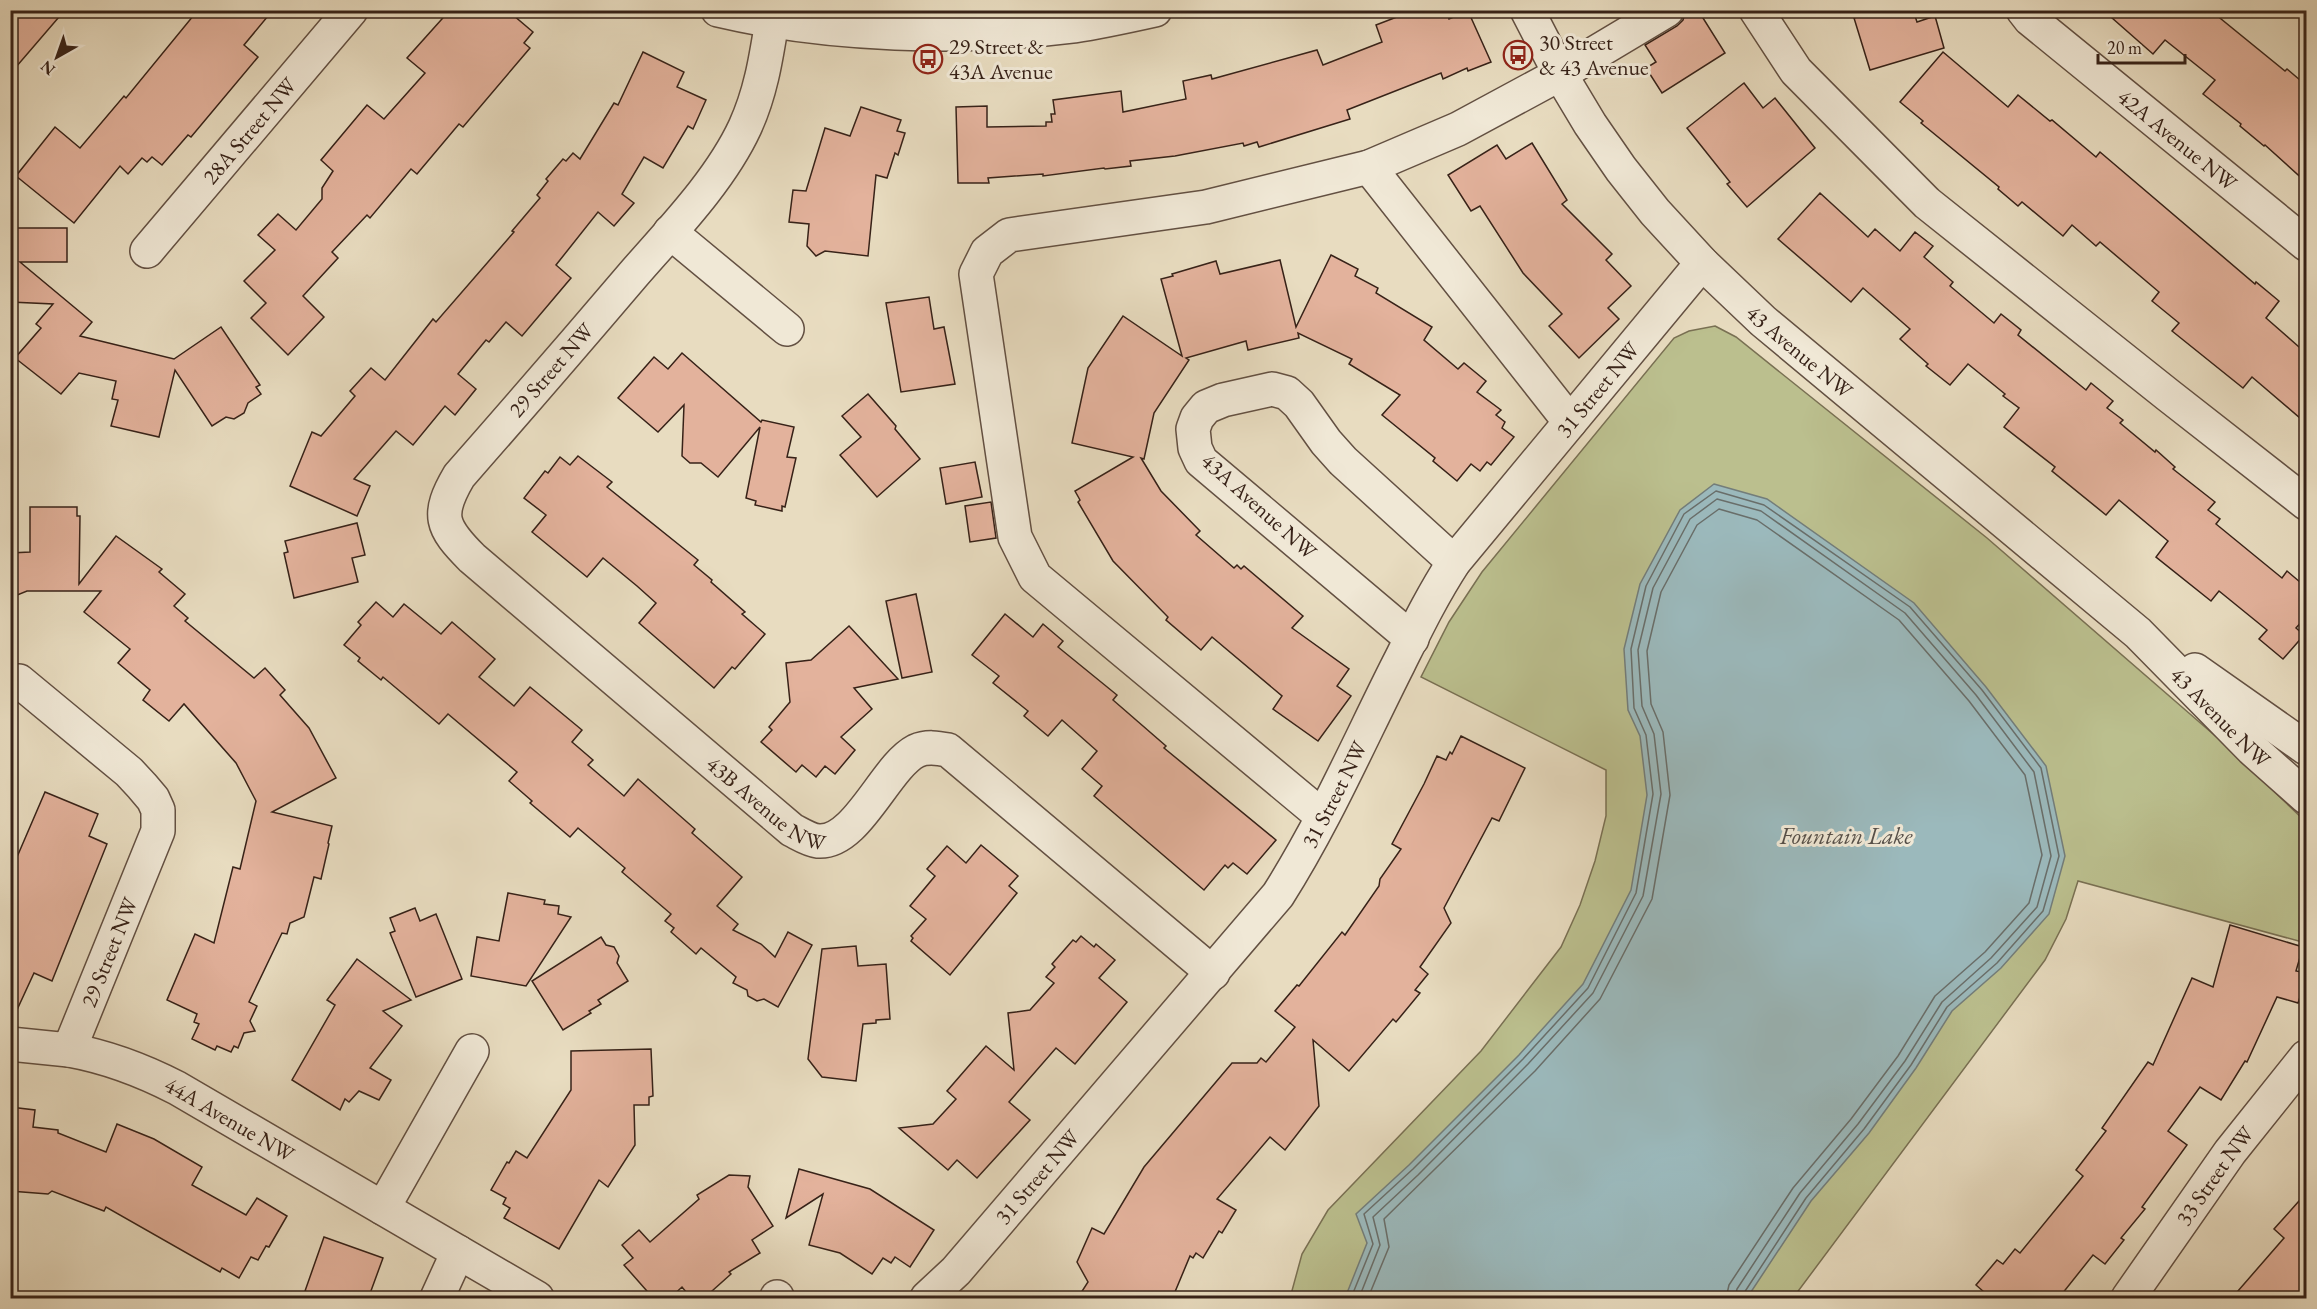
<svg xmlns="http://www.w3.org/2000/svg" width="2317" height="1309" viewBox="0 0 2317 1309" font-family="'EB Garamond',serif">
<rect width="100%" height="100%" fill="#e8dcc0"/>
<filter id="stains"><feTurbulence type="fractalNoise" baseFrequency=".00333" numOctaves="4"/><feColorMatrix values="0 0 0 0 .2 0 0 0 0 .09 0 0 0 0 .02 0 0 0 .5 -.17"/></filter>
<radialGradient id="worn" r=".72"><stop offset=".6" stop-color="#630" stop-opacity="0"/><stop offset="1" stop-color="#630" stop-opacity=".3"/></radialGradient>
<!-- green -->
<path fill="#bbbf8e" stroke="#797053" stroke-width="1.5" d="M1715,326L1736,337L1987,538L2220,740L2306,822V943L2078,881L2066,919L2045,960L1793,1298H1290L1302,1254L1328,1210L1481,1051L1561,947L1580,905L1595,861L1606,816V770L1421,677L1449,622L1482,572L1674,338L1689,331Z"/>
<!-- water -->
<path fill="#9bb9bc" stroke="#737d7a" stroke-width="1.5" d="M1714,484L1767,499L1914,603L1986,687L2046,766L2065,856L2049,914L2001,968L1952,1011L1916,1068L1869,1133L1811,1201L1747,1298H1345L1367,1243L1356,1214L1409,1165L1519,1055L1583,984L1631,890L1647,795L1640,736L1628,710L1624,649L1640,584L1680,510Z"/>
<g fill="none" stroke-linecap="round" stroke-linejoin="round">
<!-- shore -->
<g stroke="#696e6a" stroke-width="1.5">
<path d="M1351,1298L1373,1244L1364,1214L1413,1169L1523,1059L1588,988L1636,893L1653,794L1646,735L1634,708L1631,649L1646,586L1684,514L1716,491L1764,505L1910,607L1982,690L2041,768L2059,856L2043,911L1997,963L1947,1007L1911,1065L1864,1129L1806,1198L1744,1293L1742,1298"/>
<path d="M1359,1298L1380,1245L1373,1217L1418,1175L1528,1064L1593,993L1643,896L1661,794L1654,734L1642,706L1638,650L1653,588L1690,519L1717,499L1761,511L1905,613L1976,695L2034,772L2051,856L2037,907L1991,958L1942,1002L1905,1061L1858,1124L1800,1193L1737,1289L1735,1298"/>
<path d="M1368,1298L1389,1247L1384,1219L1535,1071L1600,999L1652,899L1670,795L1663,732L1651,704L1647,651L1661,592L1697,525L1719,509L1757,520L1899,620L1969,701L2025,775L2042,855L2029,903L1985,952L1935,996L1898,1056L1851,1119L1793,1188L1729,1285L1726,1298"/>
</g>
</g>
<!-- building -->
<g fill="#e3b29c" stroke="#372218" stroke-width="1.5">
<path d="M10,10H65L10,74Z"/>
<path d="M198,10H273L244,45L258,57L191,137L188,135L162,165L152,157L147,162L142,158L128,174L120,166L74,223L16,176L55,127L80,148L124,96L126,98Z"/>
<path d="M450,10H507L533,32L524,43L530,48L463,127L459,124L417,174L411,169L370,218L367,215L332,252L338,258L303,296L324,317L288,355L251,318L266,303L244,281L275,250L258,235L278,214L296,230L322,199V188L333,171L321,160L367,105L384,119L425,73L407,58Z"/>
<path d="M1415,10H1446L1449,19L1468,11L1491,62L1468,71L1467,68L1443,79L1441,73L1347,110L1350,119L1259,147L1257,142L1244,146L1243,143L1175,156L1130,161L1131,166L1105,169L1104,168L1043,176V174L988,178L989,183H958L956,107L987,106V127L1046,126V122H1052L1051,114H1055L1053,100L1121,91L1123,112L1186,99L1183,81L1211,75L1212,79L1317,50L1323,65L1382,42L1376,25Z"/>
<path d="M1686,10H1698L1725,53L1662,93L1646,68L1656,62L1645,45L1677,26L1683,20Z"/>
<path d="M1878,10H1913L1917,22L1935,16L1944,48L1870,70L1854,18Z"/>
<path d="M2103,10H2210L2285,71L2287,69L2307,86V183L2265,145L2264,146L2240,126L2241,124L2203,94L2215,80L2165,40L2153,54Z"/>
<path d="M643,52L684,72L677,87L706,100L693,129L688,126L663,168L644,157L622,194L634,203L614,226L598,212L556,265L571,278L522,336L506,322L489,342L486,340L458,374L476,389L455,415L445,406L413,445L396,431L354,479L370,486L357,516L290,486L312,432L321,436L355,396L350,391L371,368L385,380L433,319L436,322L514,232L512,231L540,198L537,195L548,181L546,179L563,159L566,161L573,153L580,159L614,103L618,105Z"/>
<path d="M1943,52L2008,107L2018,95L2050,121L2052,120L2096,157L2100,152L2255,284L2256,282L2279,301L2266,318L2307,354V424L2252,377L2243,388L2172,331L2179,323L2152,301L2159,292L2100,242L2096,246L2072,225L2063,236L2022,202L2018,206L1998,189L1999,187L1921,123L1923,121L1900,102Z"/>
<path d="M1744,83L1763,108L1775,98L1815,148L1747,207L1727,184L1730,182L1687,128Z"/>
<path d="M861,107L901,120L897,131L905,133L898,155L895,153L887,178L876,175L868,256L825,251L816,256L807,246L809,224L789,222L793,190L806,191L825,128L850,136Z"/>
<path d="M1532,143L1567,200L1562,204L1612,254L1606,260L1631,286L1608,308L1619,319L1579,358L1549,326L1562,314L1523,273L1480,206L1471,211L1448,175L1497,145L1506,159Z"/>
<path d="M1820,193L1868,237L1875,229L1900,251L1915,232L1933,246L1924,257L1953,282L1950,286L1994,323L2001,314L2021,330L2018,335L2086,390L2091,383L2113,401L2107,408L2123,420L2120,423L2155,452L2156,450L2175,467L2173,469L2215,502L2208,510L2220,519L2216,524L2282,578L2287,571L2307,588V616L2296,628L2304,635L2283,659L2259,639L2267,630L2219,591L2211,601L2156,557L2168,541L2119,500L2106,515L2052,471L2055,467L2004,427L2019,408L2003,396L2005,394L1968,364L1950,385L1926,366L1928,364L1900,339L1910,329L1863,288L1851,302L1778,239Z"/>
<path d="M10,228H67V262H20L92,322L80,336L174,359L221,327L260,385L256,387L261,394L248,403L244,413L234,419L226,417L212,426L175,370L159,437L111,426L118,400L112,399L116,381L79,373L61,394L15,358L41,328L36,324L53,304L10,302Z"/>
<path d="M1331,255L1358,269L1355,276L1378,288L1376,293L1432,327L1424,340L1458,369L1464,363L1486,381L1477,392L1501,410L1496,415L1505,422L1502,428L1514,437L1491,465L1487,462L1480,471L1471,464L1457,481L1433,461L1435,458L1382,415L1400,395L1349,364L1352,359L1298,333L1299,338L1248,350L1246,341L1186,358L1189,360L1154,413L1144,459L1141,458L1161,491L1200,531L1196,535L1234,568L1237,565L1241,569L1244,566L1303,616L1292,628L1349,669L1337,686L1351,696L1318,741L1273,709L1282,696L1212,637L1201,650L1166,620L1168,617L1113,561L1078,502L1080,500L1075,491L1133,457L1072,443L1088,368L1123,316L1182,356L1161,279L1173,276L1172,274L1216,261L1220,274L1280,260L1296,327Z"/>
<path d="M929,297L934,329L944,327L955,384L901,392L886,303Z"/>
<path d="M682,353L761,422L762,420L794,427L787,457L796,458L785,507L782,506V511L755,505L756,501L746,498L760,427L718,477L701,463H690L682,456L684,405L658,432L618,398L654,357L668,369Z"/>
<path d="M868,394L896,426L895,429L920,459L877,497L840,455L861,437L842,416Z"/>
<path d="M578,456L612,482L607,487L698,560L694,565L712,580L711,582L745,612L742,614L765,634L735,669L732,667L714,688L639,623L656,603L637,586L603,558L587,577L532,532L546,515L524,498L545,471L548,473L560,457L570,465Z"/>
<path d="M975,462L982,497L946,504L940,468Z"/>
<path d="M991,502L996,538L970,542L965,506Z"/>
<path d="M30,507H77V516H80L79,584L116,536L162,569L159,572L185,594L174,606L188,618L185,621L254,678L265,668L285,690L280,695L309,728L336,778L272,812L332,826L328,843L329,844L321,879L314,877L304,917L290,923L287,934L282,933L249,1002L257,1006L250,1021L255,1031L244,1033L238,1048L234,1046L231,1052L217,1046L215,1050L192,1039L199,1024L194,1022L197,1014L167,1000L195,934L214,943L233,867L240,869L256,801L236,763L184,704L169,721L143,700L150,690L118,663L130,649L84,612L101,591H27L10,598V553L30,552Z"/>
<path d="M357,523L365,555L352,558L358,582L294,598L284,553L288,552L285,541Z"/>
<path d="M916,594L932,672L902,678L886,601Z"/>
<path d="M376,602L393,617L404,604L441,634L452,622L495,659L479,677L514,706L530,687L582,730L572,742L593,760L588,765L624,796L638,779L695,829L692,833L742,877L717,906L738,924L733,930L761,944L775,957L788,932L812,945L778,1007L764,999L757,1001L748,996L747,990L733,983L736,977L701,948L696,954L671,932L674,928L665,921L671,914L622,872L625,868L578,828L570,837L530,803L532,801L509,781L517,772L448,714L439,724L383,677L381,680L358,661L360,658L344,645L361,625L358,622Z"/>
<path d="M1005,614L1033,637L1043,624L1063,641L1058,647L1117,695L1113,700L1166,746L1164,748L1276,840L1247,874L1233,863L1228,868L1225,865L1204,890L1094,796L1102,786L1082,769L1097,751L1062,720L1048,736L1024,716L1028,711L993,683L999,676L972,655Z"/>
<path d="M849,626L898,679L854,688L872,709L841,737L855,750L835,774L825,766L816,777L802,765L796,772L761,742L772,730L769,727L790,702L786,663L811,660Z"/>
<path d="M1461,736L1525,768L1499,821L1492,818L1444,908L1451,923L1420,967L1428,974L1415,990L1420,993L1396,1022L1393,1019L1349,1071L1313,1040L1319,1106L1285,1150L1270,1137L1217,1199L1236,1210L1222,1233L1219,1231L1203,1258L1196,1253L1193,1258L1190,1256L1172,1299H1077L1088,1282L1077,1262L1092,1228L1104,1234L1144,1167L1232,1063H1257L1261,1058L1266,1062L1295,1027L1275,1011L1297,985L1299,986L1342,932L1345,935L1379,886L1380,879L1401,849L1392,844L1424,784L1437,756L1446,760L1450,752L1452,754Z"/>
<path d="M45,792L98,814L89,836L107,844L52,981L34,973L10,1025V866L14,864Z"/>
<path d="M981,845L1018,876L1009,886L1017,893L950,975L911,941L913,938L911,936L926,919L910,906L935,876L927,869L947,846L966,863Z"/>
<path d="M508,893L545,900L544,904L559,906L558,914L571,917L526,986L471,976L477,937L499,941Z"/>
<path d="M415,908L420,921L436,914L462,979L416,997L390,933L395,931L390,918Z"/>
<path d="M2230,925L2303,947L2296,971L2307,973V976L2298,1003L2277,997L2247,1062L2245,1061L2221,1100L2200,1087L2168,1131L2187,1145L2142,1207L2145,1209L2121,1238L2124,1240L2105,1264L2093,1255L2058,1299H1992L1976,1285L1997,1260L2003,1264L2015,1249L2020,1253L2083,1176L2076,1170L2106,1131L2102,1128L2148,1062L2153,1065L2192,978L2213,987Z"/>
<path d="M1081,936L1094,947L1096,944L1115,960L1099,978L1127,1002L1075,1064L1056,1048L1009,1102L1030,1120L977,1178L957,1160L948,1170L899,1128L933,1124L956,1099L947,1091L986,1046L1014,1070L1008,1013L1030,1010L1054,983L1046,977L1055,967L1052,964L1073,940L1076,942Z"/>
<path d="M601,937L606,945L614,947L619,956L617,963L628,981L598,1000L601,1004L589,1011L591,1013L563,1030L532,981Z"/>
<path d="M856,946L858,966L886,964L890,1019L876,1020V1023L863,1024L856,1081L822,1077L808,1059L822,949Z"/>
<path d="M357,959L411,1000L383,1011L402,1026L370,1068L391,1080L379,1100L359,1091L349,1102L345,1099L340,1110L292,1080L335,1005L327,1000Z"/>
<path d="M651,1049L653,1096L649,1097V1105H634L635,1145L608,1187L599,1180L559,1249L504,1218L510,1208L503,1204L506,1198L491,1190L507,1162L509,1163L516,1151L527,1158L571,1090V1051Z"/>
<path d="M10,1107L35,1110L33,1127L58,1130V1133L106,1152L117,1124L154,1139L202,1167L192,1185L246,1215L257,1198L287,1216L269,1247L266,1246L258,1260L251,1257L239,1278L222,1268L220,1272L106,1207L104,1211L52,1191L48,1194L10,1191Z"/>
<path d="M799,1169L870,1189L934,1230L910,1267L895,1257L891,1263L883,1258L872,1274L840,1253L809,1245L823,1194L786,1218Z"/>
<path d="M729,1175L750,1176L748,1187L773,1226L752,1240L760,1253L729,1272L731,1274L703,1299H692L682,1287L669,1299H654L624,1265L633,1258L622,1245L639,1230L650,1242L699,1199L697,1195Z"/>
<path d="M2307,1192V1299H2231L2284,1238L2274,1229Z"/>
<path d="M324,1237L383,1258L368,1299H326L305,1291Z"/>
</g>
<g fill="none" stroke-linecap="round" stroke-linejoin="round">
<!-- minor casing -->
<g stroke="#635042" stroke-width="36">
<g id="minor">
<path d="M718,10C828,36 962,40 1074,26C1101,22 1128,16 1155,10"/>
<path id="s1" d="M1527,10L1560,74L1590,124L1621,169L1655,212L1702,263L1763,321L2138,633L2252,749L2306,797"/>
<path d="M1756,10L1796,71L1927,203L2168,395L2306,503"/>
<path id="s2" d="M2023,10L2030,19L2306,244"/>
<path id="s3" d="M772,21C766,58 761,92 745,127C720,181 671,231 632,276C575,343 517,410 459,476C436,515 441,527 472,558L792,830C800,834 809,840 818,841C857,844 885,767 916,751C927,746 938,748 948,750L1213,973"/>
<path d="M1369,167L1570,422"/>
<path d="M670,232L787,329"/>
<path id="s4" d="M147,251L351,10"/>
<path d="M1412,639L1201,461L1195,448L1193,429L1197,418L1206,407L1223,400L1272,389L1287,393L1299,404L1326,442L1343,461L1454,562"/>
<path d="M2195,670L2306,748"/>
<path d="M1322,816L1035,577L1015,537L976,274L987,252L1009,235L1206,207L1369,167L1458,129L1560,74L1667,10"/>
<path id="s5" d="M10,1044L69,1050L158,831V810L153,799L142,786L129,772L19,681"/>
<path id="s6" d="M69,1050C108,1057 142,1070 177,1088L537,1298"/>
<path d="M383,1208L472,1051"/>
<path d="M777,1297V1298"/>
<path d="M437,1298L458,1252"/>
<path id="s7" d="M927,1298L956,1271L1278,895C1325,821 1360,740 1399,663C1417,627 1432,596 1454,562L1702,263"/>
<path id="s8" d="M2128,1298L2230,1152L2306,1057"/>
</g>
</g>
<!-- minor -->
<use href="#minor" stroke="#f0e8d6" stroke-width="33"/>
</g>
<!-- icons -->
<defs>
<g id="bus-ring" transform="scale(1.5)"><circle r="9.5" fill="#f0e8d6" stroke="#8f2418" stroke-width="1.5"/><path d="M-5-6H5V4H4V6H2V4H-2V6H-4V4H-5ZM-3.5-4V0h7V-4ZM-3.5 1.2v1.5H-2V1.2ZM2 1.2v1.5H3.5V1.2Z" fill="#8f2418"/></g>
</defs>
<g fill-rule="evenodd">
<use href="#bus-ring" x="1518" y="55"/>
<use href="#bus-ring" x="928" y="59"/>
</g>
<g text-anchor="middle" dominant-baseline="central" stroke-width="6" stroke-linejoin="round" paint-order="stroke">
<!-- poi labels -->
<g font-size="22" fill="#372218" stroke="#f0e8d6" text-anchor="start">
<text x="1539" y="42">30 Street<tspan x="1539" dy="25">&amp; 43 Avenue</tspan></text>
<text x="949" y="46">29 Street &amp;<tspan x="949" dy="25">43A Avenue</tspan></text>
</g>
<!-- street labels -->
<g font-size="22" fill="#372218" stroke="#f0e8d6">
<text stroke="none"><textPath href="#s4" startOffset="158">28A Street NW</textPath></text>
<text stroke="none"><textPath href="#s2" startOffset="202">42A Avenue NW</textPath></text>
<text stroke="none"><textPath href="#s1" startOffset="441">43 Avenue NW</textPath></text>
<text transform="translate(551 370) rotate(-49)">29 Street NW</text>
<text stroke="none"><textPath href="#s7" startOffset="1136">31 Street NW</textPath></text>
<text transform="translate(1259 506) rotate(42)">43A Avenue NW</text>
<text stroke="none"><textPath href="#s1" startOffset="999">43 Avenue NW</textPath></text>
<text stroke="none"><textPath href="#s7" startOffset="650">31 Street NW</textPath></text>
<text stroke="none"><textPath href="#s3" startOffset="1040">43B Avenue NW</textPath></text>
<text stroke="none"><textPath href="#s5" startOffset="165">29 Street NW</textPath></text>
<text stroke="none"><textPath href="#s6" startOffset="176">44A Avenue NW</textPath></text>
<text stroke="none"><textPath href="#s8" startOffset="150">33 Street NW</textPath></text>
<text stroke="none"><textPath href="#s7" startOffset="164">31 Street NW</textPath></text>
</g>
<!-- water labels -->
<g font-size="24" font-style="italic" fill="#554f49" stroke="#f0e8d6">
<text x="1846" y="835">Fountain Lake</text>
</g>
</g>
<!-- margin -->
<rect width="2317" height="1309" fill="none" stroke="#e8dcc0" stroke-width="36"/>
<rect x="12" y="12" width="2293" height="1285" fill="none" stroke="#372218" stroke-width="3"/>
<rect x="18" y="18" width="2281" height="1273" fill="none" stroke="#372218" stroke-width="1.5"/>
<!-- north arrow -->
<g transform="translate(57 57) rotate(220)" stroke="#f0e8d6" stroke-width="4.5" paint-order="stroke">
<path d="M0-4.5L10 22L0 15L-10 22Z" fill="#372218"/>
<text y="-9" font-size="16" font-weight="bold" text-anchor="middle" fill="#372218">N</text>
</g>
<!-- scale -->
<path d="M2098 54v9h87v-9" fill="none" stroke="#372218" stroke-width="3"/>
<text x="2107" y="54" font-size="18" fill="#372218" stroke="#f0e8d6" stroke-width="4.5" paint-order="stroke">20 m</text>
<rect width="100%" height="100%" filter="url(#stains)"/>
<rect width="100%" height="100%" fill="url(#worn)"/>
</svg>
